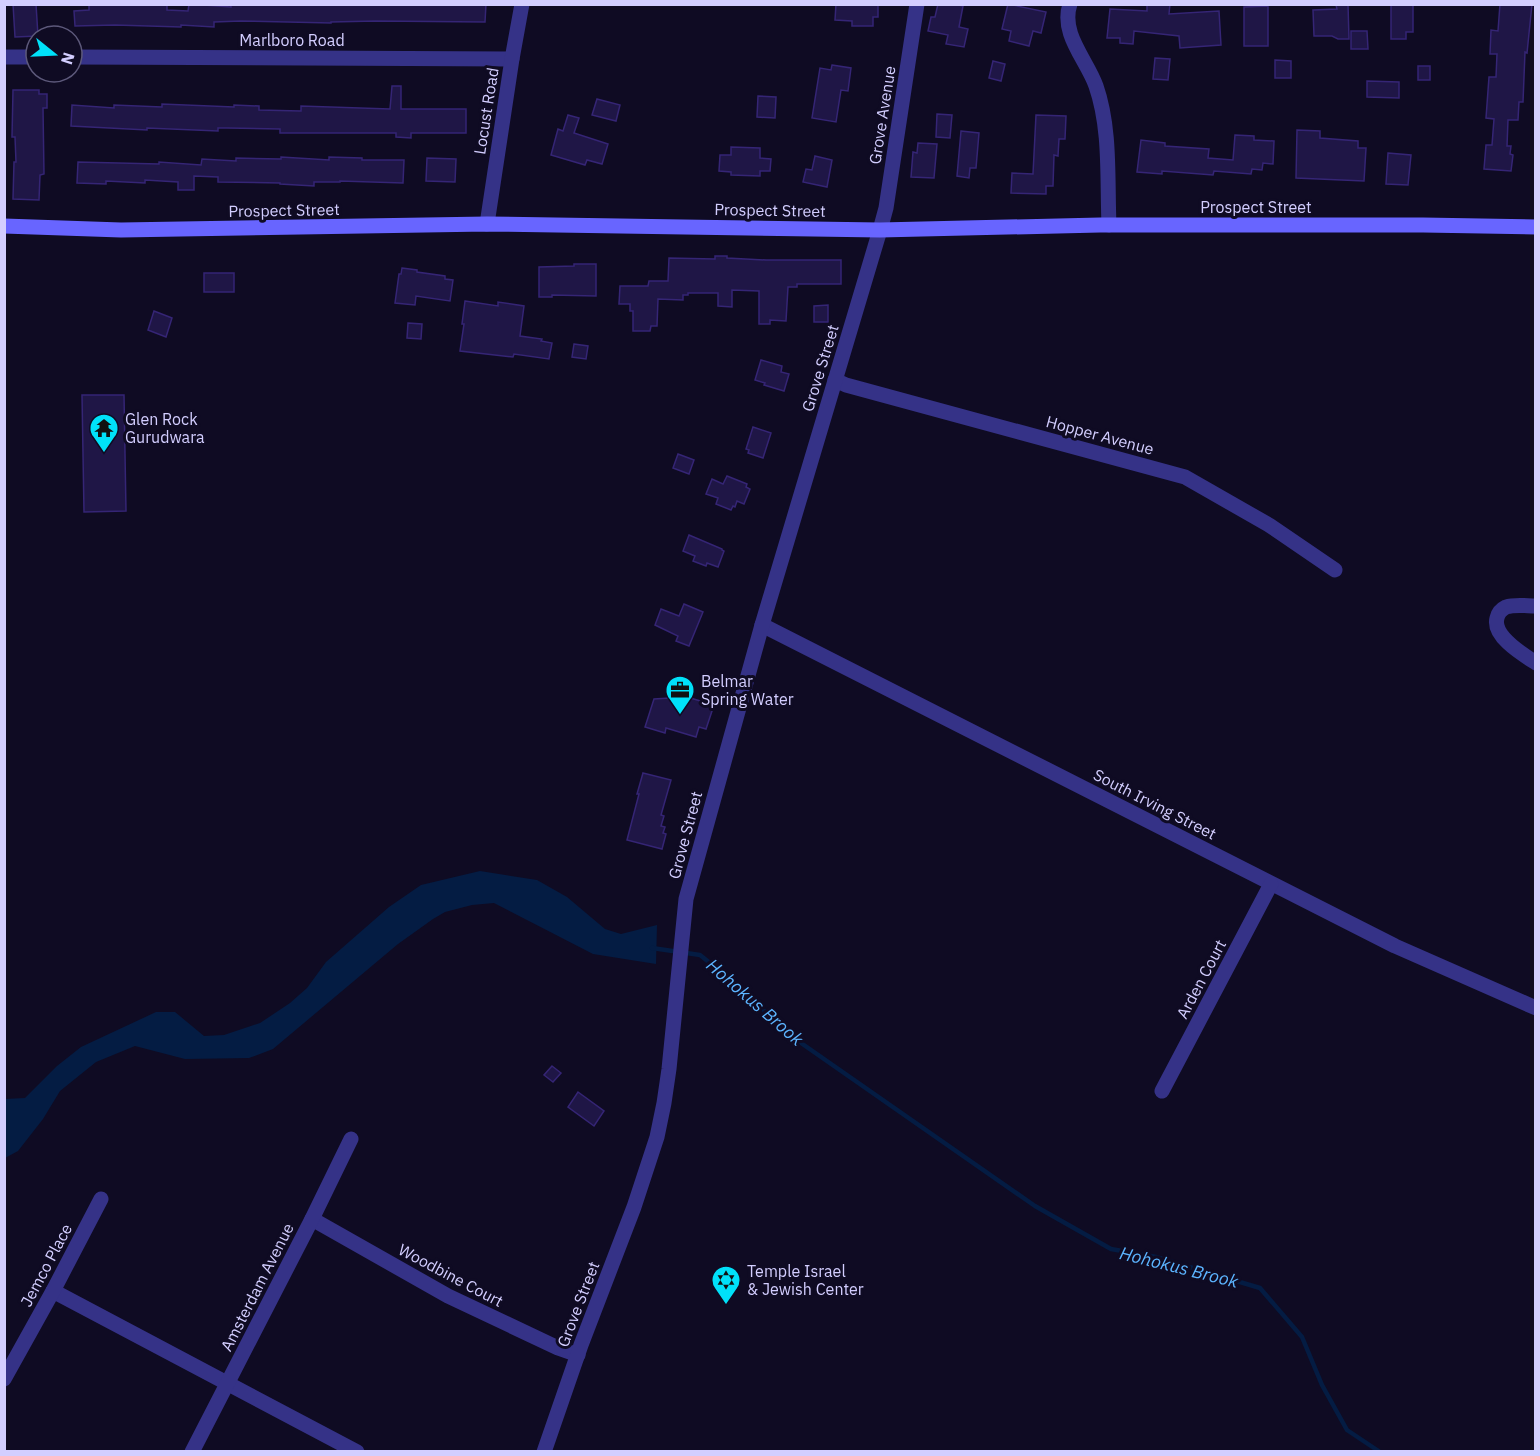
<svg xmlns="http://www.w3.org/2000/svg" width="1540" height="1456" viewBox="0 0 1540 1456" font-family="'IBM Plex Sans',sans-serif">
<rect width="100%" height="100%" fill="#0f0b23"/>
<!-- water -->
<path fill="#041c43" d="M480,871L537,880L567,897L605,929L621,934L657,925L656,964L593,954L494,903L472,905L445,912L433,919L398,944L273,1049L249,1058L185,1059L135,1046L96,1062L60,1091L43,1119L18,1151L5,1158V1099L25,1098L57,1066L81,1047L156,1012H175L204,1036L224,1035L260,1023L290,1003L307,988L326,962L389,907L421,885Z"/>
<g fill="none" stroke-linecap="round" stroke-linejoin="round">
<!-- stream -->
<path stroke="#041c43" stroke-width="4.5" d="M652,948L700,955L736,984L791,1036L1035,1206L1111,1249L1156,1257L1260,1288L1302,1337L1322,1385L1347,1430L1380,1452"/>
</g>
<!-- building -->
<g fill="#1f1646" stroke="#352575" stroke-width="1.5">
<path d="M13,4H36L38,36L15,37Z"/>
<path d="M89,4H167V10L188,11L189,4L231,7V4H486L485,22L376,21L331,22V23L241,21L214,22V27L181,25V27L115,25L75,26L74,11L89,10Z"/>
<path d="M836,4H878V17H873V26H852V21L835,20Z"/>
<path d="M938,4H954L963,6L959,27L968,29L964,47L946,44L948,35L928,31L931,17H935Z"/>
<path d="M1008,4L1046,12L1041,33L1033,31L1029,46L1009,41L1011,31L1002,29Z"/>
<path d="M1147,4H1170L1169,14L1219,11L1221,45L1180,48L1179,36L1134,31L1133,44L1120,43V38H1107L1110,9L1147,11Z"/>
<path d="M1348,4L1349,39H1338L1332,36H1314L1313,10L1337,9L1336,5Z"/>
<path d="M1391,4H1413V32H1406V39H1391Z"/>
<path d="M1500,4H1532L1527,53L1525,52L1523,102H1519L1518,120H1508L1507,146H1511L1510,154L1513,155L1511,171L1484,169L1486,145H1492L1494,119L1486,118L1489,77H1496L1497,54H1490L1491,30L1498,31Z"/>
<path d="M1268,6V46H1244V7Z"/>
<path d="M1351,31H1367L1368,49H1351Z"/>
<path d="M1155,58L1170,59L1168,80L1153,79Z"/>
<path d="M1275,60L1291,61V78H1275Z"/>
<path d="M993,61L1005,64L1001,81L989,78Z"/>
<path d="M832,65L851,68L848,91L841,90L836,122L812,118L820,68L831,70Z"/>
<rect x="1418" y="66" width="12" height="14"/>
<path d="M1367,81L1399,82V98L1367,97Z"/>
<path d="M392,86H401V109H466V133H411V138L396,137V133H280V129L227,128H218V131L147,128V130L71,126L72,105L114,108V105L162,107V104L234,107V105L259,106V110L301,111V106L390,109Z"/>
<path d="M13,90H39V94H47V108H43L44,174L40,175L39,200L13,199L14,162H16L15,137H12Z"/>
<path d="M758,96L776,97L775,118L757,117Z"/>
<path d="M597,99L620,105L616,121L592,115Z"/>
<path d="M937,114L952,115L950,138L936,137Z"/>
<path d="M568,115L579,118L574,133L608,144L602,164L587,160L585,165L551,155L558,129L563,131Z"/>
<path d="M1036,115L1066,116L1065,139H1059L1058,156L1054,155L1053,186H1046V194L1011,193L1012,173L1033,174Z"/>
<path d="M1297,130L1320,131V138L1358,141V148H1366L1364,181L1296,178Z"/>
<path d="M961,131L979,133L976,168H970L969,178L957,176Z"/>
<path d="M1235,135L1254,136V140L1274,141L1273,164L1263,163L1262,170L1252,169L1251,174L1214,171L1213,175L1162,171V174L1137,172L1141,140L1165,143V146L1209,149L1208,158L1233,160Z"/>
<path d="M918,143L937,144L934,178L911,177L913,152L917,153Z"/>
<path d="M731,147L760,148V158L771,159L770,171H760V176L731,175V172L719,171L720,155H731Z"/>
<path d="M1388,153L1411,155L1408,185L1386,184Z"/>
<path d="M815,156L832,160L827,187L803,182L806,169L812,170Z"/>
<path d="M281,157L329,160V157L362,158V160H404L403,183L340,181V182H314V186L280,184V183L218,182V177L194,176V190H178V182L145,180V183L106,181V184L77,183L78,162L159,164V162L201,165L202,159L236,161V158L281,159Z"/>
<path d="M427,158L456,159L455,182L426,181Z"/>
<path d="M715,256H727V258L766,260H841V284H797V287H788L786,321L770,320V324H759V291L732,290V307L718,306V293H688V295H683V300L658,299L657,326H651L650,331H633V311H630V304H619L620,286H648L649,281H668L669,258L715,259Z"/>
<path d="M574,264H596V296L552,295V297H539V267L574,266Z"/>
<path d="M402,268L417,270V272L445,276V279L453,280L450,301L416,296L415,305L395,303L399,274H401Z"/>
<rect x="204" y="273" width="30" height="19"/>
<path d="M465,301L498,306V302L524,306L520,336L542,339L541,341L552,343L549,359L514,354L513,357L460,351L464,324H462Z"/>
<path d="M828,305V322H814V306Z"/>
<path d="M154,311L172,318L166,337L148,330Z"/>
<path d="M408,323L422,324L421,339L407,338Z"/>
<path d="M574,344L588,346L586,359L572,357Z"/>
<path d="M761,360L782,366L781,372L789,374L784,391L764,385L765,383L755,380Z"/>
<path d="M82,395H124L126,511L84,512Z"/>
<path d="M753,427L771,433L763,458L748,453L749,450L746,449Z"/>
<path d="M678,454L694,460L689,474L673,468Z"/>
<path d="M727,476L747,484L746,487L750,489L744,504L737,501L735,507L733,506L731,510L716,504L718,498L706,494L712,479L723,484Z"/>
<path d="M689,535L722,549V550L724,551L718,567L707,563L706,566L693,561L695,556L683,551Z"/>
<path d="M684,604L703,612L689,646L676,641L678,636L655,625L661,609L679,616Z"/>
<path d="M687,697L714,705L706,729L699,727L696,737L666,728L665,733L645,727L654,699Z"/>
<path d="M643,773L671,780L661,815L664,816L661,826L665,827L663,833L666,834L662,849L627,840L639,794H637Z"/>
<path d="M552,1066L561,1073L553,1082L544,1075Z"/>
<path d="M578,1092L604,1111L594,1126L568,1107Z"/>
</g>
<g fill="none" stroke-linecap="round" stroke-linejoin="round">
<!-- street -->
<g stroke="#353287" stroke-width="15">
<path d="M1070,4C1060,34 1087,60 1096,86C1111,129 1107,180 1109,225"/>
<path d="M4,57H36"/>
<path d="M72,57L512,59"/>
<path d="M487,224L512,59L522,4"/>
<path d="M835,380L846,385L1185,477L1269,525L1335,570"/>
<path d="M1536,606C1527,606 1515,604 1506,607C1502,609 1498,613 1497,618C1492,636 1522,654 1536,663"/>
<path d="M762,625L1395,946L1536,1008"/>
<path d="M1162,1091L1271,884"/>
<path d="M312,1219L448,1296L558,1348L578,1355"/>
<path d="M53,1291L357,1452"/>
<path d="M4,1379L53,1291L101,1199"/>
<path d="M192,1452L312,1219L351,1139"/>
<path d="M544,1452L581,1345L634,1207L657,1137L664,1103L669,1069L686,899L762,625L880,230L886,208L917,4"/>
</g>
<!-- secondary -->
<path stroke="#6865ff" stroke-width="15" d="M4,226L121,230L487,224L880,230L1100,225H1423L1536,227"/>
</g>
<!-- icons -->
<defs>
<g id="temple-pin" transform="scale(1.5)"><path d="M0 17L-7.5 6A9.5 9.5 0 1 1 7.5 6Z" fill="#00e1f9" stroke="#0f0b23"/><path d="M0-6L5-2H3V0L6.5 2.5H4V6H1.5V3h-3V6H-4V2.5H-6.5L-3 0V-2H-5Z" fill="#111"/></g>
<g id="office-pin" transform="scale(1.5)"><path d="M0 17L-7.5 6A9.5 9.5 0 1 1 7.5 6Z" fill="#00e1f9" stroke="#0f0b23"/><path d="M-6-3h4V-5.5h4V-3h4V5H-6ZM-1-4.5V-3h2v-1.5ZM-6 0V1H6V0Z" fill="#111"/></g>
<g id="synagogue-pin" transform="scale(1.5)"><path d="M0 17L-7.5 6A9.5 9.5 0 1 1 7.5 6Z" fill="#00e1f9" stroke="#0f0b23"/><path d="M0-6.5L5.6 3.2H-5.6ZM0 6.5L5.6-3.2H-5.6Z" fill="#111"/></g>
</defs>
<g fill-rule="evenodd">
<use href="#temple-pin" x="104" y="428"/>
<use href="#office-pin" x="680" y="690"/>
<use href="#synagogue-pin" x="726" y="1280"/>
</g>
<g text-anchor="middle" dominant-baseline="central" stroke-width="6" stroke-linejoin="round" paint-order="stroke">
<!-- street labels -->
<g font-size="16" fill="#d3ceff" stroke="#0f0b23">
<text x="292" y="40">Marlboro Road</text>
<text transform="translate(486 111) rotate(-81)">Locust Road</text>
<text transform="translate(882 115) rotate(-81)">Grove Avenue</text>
<text x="1256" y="207">Prospect Street</text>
<text transform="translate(284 210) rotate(-1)">Prospect Street</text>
<text transform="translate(770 210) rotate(1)">Prospect Street</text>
<text transform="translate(820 368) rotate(-73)">Grove Street</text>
<text transform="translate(1100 435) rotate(15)">Hopper Avenue</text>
<text transform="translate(1155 804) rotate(27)">South Irving Street</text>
<text transform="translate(685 835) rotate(-75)">Grove Street</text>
<text transform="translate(1201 979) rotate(-62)">Arden Court</text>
<text transform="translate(46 1265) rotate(-62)">Jemco Place</text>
<text transform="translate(451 1275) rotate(28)">Woodbine Court</text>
<text transform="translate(257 1287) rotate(-63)">Amsterdam Avenue</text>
<text transform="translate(578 1304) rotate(-69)">Grove Street</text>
</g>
<!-- poi labels -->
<g font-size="16" fill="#d3ceff" stroke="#0f0b23" text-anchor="start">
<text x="125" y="419">Glen Rock<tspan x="125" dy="18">Gurudwara</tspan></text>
<text x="701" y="681">Belmar<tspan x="701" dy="18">Spring Water</tspan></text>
<text x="747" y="1271">Temple Israel<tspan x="747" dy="18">&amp; Jewish Center</tspan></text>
</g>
<!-- water labels -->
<g font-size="18" font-style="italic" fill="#5cb4ff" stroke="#0f0b23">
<text transform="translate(755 1002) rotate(41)">Hohokus Brook</text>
<text transform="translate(1179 1267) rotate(14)">Hohokus Brook</text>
</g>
</g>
<!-- border -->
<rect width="1540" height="1456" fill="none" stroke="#d3ceff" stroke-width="12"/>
<!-- north arrow -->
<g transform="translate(54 54) rotate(108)"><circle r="28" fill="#0f0b23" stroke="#5d597b" stroke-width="1.5"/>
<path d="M0-4.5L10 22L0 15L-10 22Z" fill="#00e1f9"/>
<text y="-9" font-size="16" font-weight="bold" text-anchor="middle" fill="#d3ceff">N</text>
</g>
</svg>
